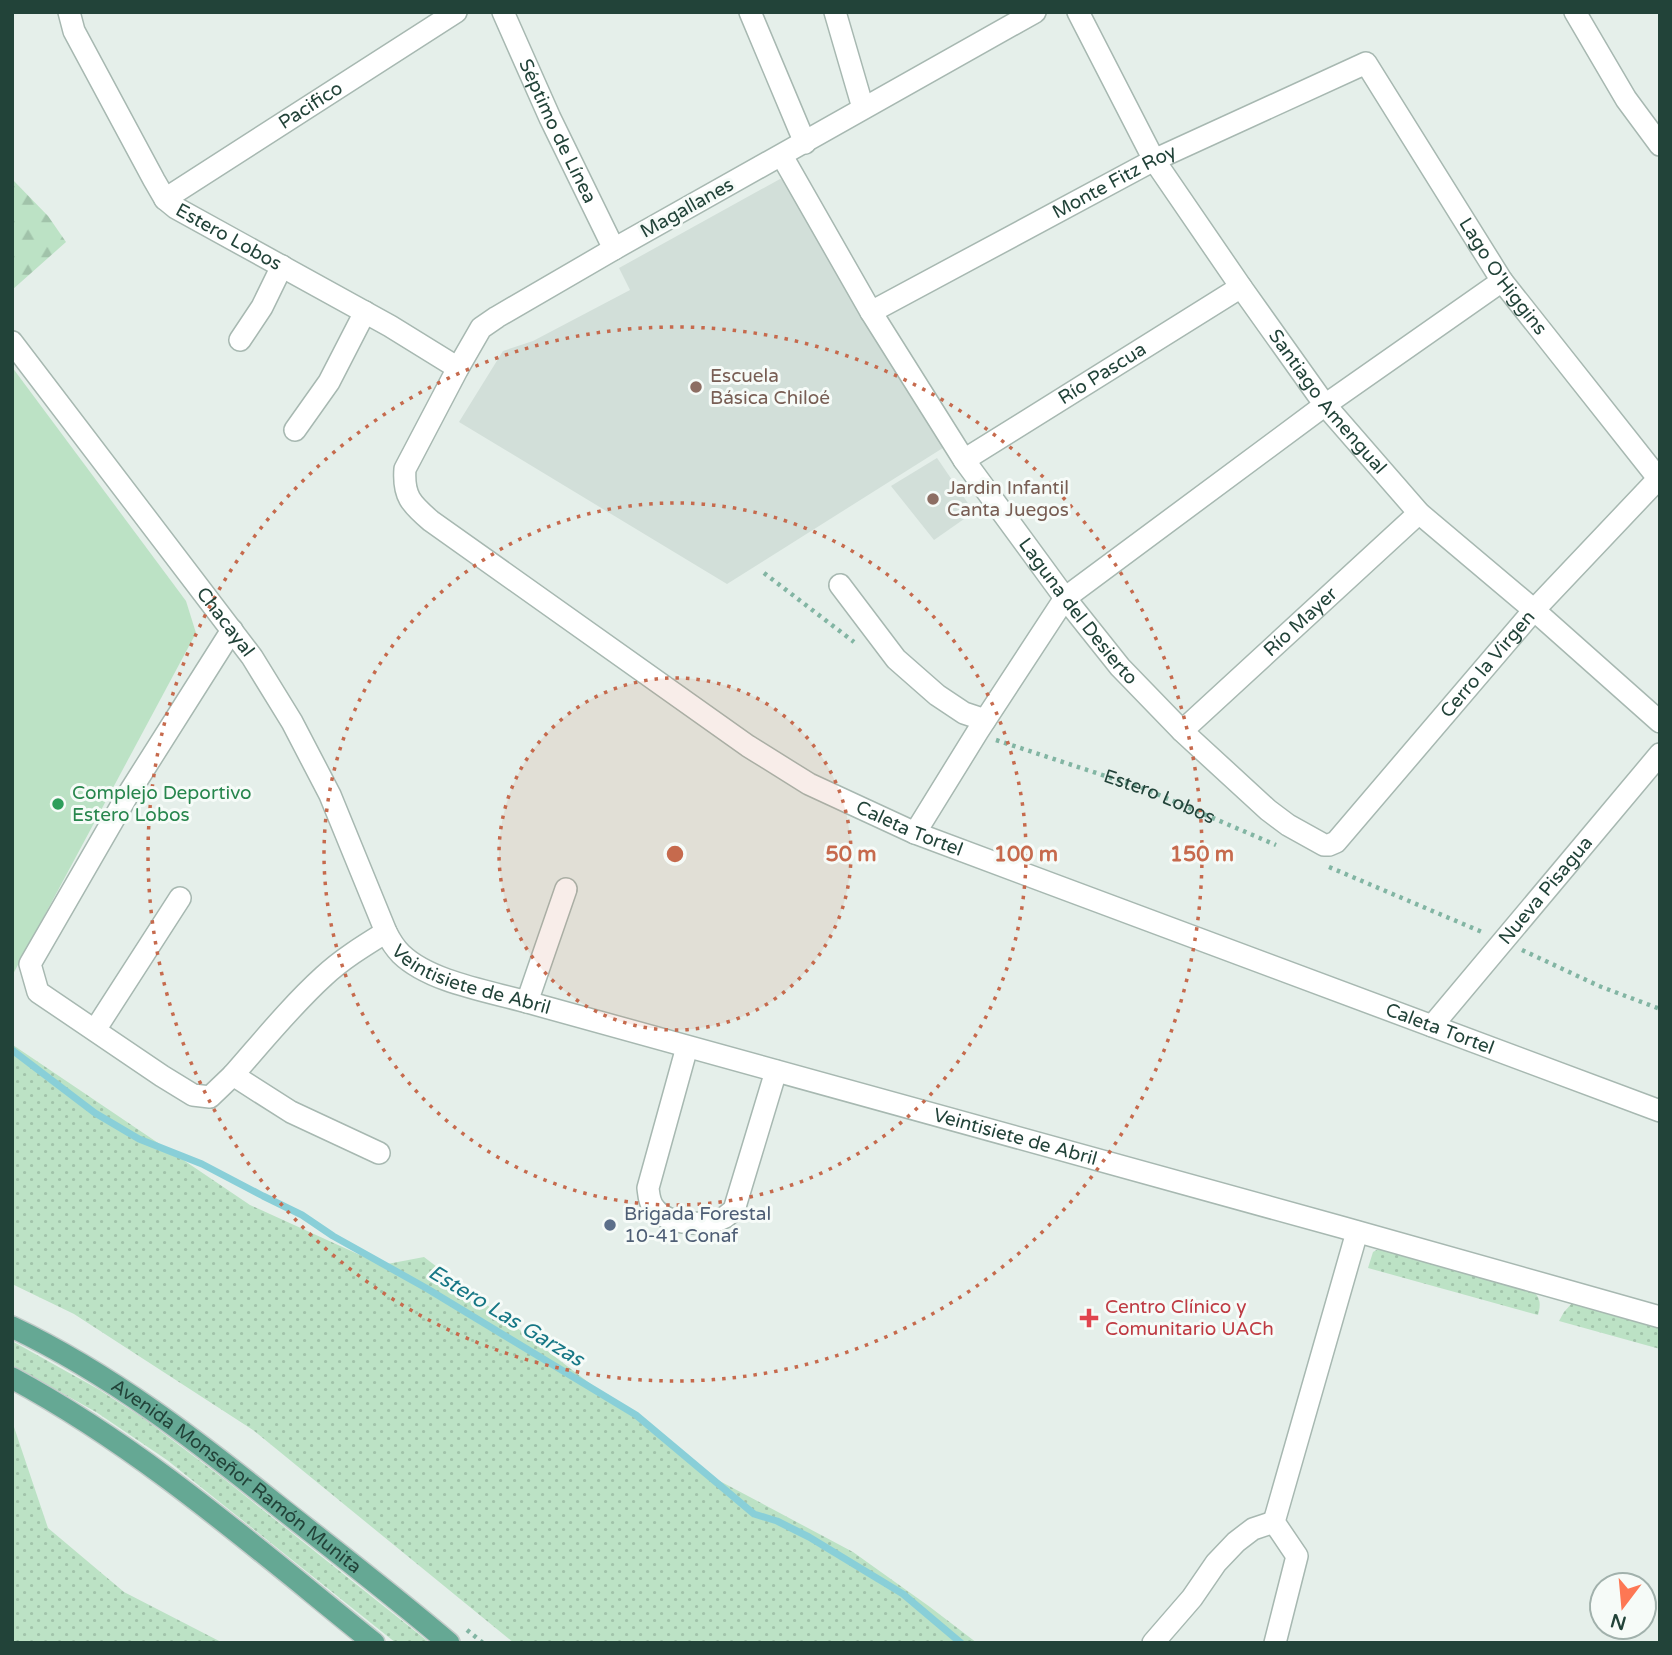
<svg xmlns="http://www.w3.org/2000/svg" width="1672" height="1655" viewBox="0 0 1672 1655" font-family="'Varela Round',sans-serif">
<defs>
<pattern id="grass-dots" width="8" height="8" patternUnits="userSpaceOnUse" patternTransform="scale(1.75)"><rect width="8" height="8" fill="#bce2c5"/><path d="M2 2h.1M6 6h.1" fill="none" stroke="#a1c3aa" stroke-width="1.8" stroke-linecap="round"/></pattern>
<pattern id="forest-firs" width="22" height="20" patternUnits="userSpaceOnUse" patternTransform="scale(1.75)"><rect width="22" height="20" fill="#bce2c5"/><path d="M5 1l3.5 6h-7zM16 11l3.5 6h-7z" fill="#a1c3aa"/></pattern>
</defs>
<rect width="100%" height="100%" fill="#e5efea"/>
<!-- built -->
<g fill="#d2dfd9">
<path d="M780,179L793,183L946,446L727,584L459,422L503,351L533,341L630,290L619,268Z"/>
<path d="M937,458L974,512L934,540L891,486Z"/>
</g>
<!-- grass -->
<g fill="url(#grass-dots)">
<path d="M12,1043L13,1045L250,1205L382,1265L424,1257L714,1478L853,1552L930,1607L977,1643H514L253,1430L74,1314L12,1284Z"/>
<path d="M1380,1248L1530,1290C1541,1296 1541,1304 1538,1315L1368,1268L1373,1252Z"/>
<path d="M1573,1302L1660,1326V1349L1559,1321L1564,1312Z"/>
<path d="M12,1341L98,1389L143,1418L224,1479L430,1643H396L167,1460L96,1412L12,1365Z"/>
<path d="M12,1426L14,1427L48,1528L124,1592L223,1643H12Z"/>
</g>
<!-- forest -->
<path fill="url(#forest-firs)" d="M12,179L48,216L66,242L12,290Z"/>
<!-- pitch -->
<path fill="#bce2c5" d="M12,367L186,601L196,633L12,976Z"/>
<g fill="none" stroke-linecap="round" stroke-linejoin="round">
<!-- stream -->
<path stroke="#89cfd8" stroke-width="7" d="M12,1050L95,1113L139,1139L202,1164L263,1196L302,1215L333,1236L426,1288L636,1415L754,1514L777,1521L809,1537L903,1594L961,1643"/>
<!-- minor casing -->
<g stroke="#a7b8b1" stroke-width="24">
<g id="minor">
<path id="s2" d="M69,12L74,31L154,180L165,199L176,208L390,326L458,368"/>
<path id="s3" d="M503,12L550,118L614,249"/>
<path d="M750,12L805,143"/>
<path d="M835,12L863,108"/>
<path id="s4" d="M1035,12L614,249L497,317L481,328L458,368L405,469C403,496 411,504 431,521L748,746L809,784L915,833L1660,1111"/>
<path id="s5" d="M1078,12L1154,160L1241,287L1325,405L1419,513L1534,610L1660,722"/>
<path d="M1575,12L1626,99L1660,145"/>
<path id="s6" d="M782,156L871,312L964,460L1065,598L1120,667L1182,731L1268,810L1288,825L1324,845H1329L1336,842L1534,610L1660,477"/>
<path id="s7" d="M165,199L456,12"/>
<path id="s8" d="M871,312L1154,160L1366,63L1502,281L1658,478"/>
<path d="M240,340L262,307L282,266"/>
<path id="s9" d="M12,342L252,657L292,722L330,795L386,932C390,940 395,948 401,954C430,982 488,991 527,1002L1341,1227L1660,1317"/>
<path d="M295,430L329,382L365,312"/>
<path id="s10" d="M964,460L1241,287"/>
<path d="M840,585L896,659L937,695L964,713L985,720"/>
<path d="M232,630L127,796L30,964L38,992L162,1076L193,1095L210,1097L233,1075L291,1112L379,1153"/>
<path id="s11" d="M1182,731L1419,513"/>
<path d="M915,833L978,731L1065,598L1325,405L1502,281"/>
<path d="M527,1002L566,889"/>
<path id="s12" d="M1432,1026L1660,754"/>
<path d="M95,1030L180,898"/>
<path d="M687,1047L648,1188C649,1195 649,1203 655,1209C668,1225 707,1227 725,1217C728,1215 731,1212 734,1210L776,1071"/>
<path d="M233,1075C262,1042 291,1006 324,976C342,959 365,945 386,932"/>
<path d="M1153,1643L1192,1598L1216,1563L1236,1542L1253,1529L1274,1522"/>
<path d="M1275,1643L1297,1556L1274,1522L1357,1232"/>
</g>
</g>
<!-- major casing -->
<g stroke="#c1cac8" stroke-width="24">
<g id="major">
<path id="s13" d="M12,1327C111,1374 197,1441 282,1509C338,1553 395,1597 449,1643"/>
<path d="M12,1378C144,1449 257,1549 374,1643"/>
</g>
</g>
<!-- path -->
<g stroke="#82b5a3" stroke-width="4.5" stroke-dasharray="3.5 5" stroke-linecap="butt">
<path d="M764,573L854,642"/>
<path id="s1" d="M996,740L1145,789L1276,845"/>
<path d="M1329,867L1482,932"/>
<path d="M1522,950L1599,986L1660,1009"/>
<path d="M467,1630L483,1643"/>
</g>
<!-- minor -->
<use href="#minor" stroke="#fff" stroke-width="21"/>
<!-- major -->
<use href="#major" stroke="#65a894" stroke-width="21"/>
</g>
<!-- distance rings -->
<circle cx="675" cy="854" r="176" fill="#c66a4d" fill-opacity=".12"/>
<g fill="none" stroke="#c66a4d" stroke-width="3.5" stroke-dasharray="3.5 7">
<circle cx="675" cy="854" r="176"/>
<circle cx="675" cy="854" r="351"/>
<circle cx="675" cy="854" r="527"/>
</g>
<!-- markers -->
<g fill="#8d6e63" stroke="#f6fbf8" stroke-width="2.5">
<circle cx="696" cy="387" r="7"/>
<circle cx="933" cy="499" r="7"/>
</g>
<circle fill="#2e9e5b" stroke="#f6fbf8" stroke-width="2.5" cx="58" cy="804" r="7"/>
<circle fill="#5c6f8a" stroke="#f6fbf8" stroke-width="2.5" cx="610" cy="1225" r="7"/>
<path fill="#e0444e" stroke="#f6fbf8" stroke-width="2.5" d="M1085.5 1307.5h7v7h7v7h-7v7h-7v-7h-7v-7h7z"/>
<g text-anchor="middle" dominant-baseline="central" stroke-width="6" stroke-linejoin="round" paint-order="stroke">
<!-- street labels -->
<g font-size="19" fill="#224339" stroke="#f6fbf8">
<text stroke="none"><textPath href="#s7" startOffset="173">Pacifico</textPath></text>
<text stroke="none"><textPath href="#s3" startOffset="131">Séptimo de Línea</textPath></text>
<text stroke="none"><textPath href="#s8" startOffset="276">Monte Fitz Roy</textPath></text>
<text transform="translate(687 208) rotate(-29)">Magallanes</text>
<text stroke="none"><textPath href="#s2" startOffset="285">Estero Lobos</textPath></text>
<text stroke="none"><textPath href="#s8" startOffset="808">Lago O'Higgins</textPath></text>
<text stroke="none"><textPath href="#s10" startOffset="163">Río Pascua</textPath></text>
<text stroke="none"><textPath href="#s5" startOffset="464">Santiago Amengual</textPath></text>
<text stroke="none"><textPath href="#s6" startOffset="544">Laguna del Desierto</textPath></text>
<text stroke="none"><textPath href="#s9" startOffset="352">Chacayal</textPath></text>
<text stroke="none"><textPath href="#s11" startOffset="161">Río Mayer</textPath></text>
<text stroke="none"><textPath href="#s6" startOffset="1132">Cerro la Virgen</textPath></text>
<text stroke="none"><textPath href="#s1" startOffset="173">Estero Lobos</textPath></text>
<text stroke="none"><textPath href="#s4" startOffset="1430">Caleta Tortel</textPath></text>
<text stroke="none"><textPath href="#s12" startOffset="177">Nueva Pisagua</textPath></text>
<text stroke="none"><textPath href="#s9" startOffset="805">Veintisiete de Abril</textPath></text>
<text stroke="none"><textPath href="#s4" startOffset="1997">Caleta Tortel</textPath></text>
<text stroke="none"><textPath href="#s9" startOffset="1372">Veintisiete de Abril</textPath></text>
<text stroke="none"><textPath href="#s13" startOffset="270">Avenida Monseñor Ramón Munita</textPath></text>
</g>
<!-- education labels -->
<g font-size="19" fill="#785e54" stroke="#f6fbf8" text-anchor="start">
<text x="710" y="376">Escuela<tspan x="710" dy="22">Básica Chiloé</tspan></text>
<text x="947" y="488">Jardin Infantil<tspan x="947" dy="22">Canta Juegos</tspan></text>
</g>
<!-- leisure labels -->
<g font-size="19" fill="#27864d" stroke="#f6fbf8" text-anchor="start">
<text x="72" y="793">Complejo Deportivo<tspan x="72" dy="22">Estero Lobos</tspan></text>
</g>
<!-- service labels -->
<g font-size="19" fill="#4e5e75" stroke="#f6fbf8" text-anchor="start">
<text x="624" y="1214">Brigada Forestal<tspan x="624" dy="22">10-41 Conaf</tspan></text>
</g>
<!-- health labels -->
<g font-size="19" fill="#be3a42" stroke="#f6fbf8" text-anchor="start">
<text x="1105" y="1307">Centro Clínico y<tspan x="1105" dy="22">Comunitario UACh</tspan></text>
</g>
<!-- water labels -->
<g font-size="21" font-style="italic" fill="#167785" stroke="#f6fbf8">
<text transform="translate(506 1316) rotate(31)">Estero Las Garzas</text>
</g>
</g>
<circle cx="675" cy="854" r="10" fill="#c66a4d" stroke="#f6fbf8" stroke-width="3.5"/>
<g font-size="21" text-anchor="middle" font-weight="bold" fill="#c66a4d" stroke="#f6fbf8" stroke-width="6" stroke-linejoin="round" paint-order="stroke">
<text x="851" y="861">50 m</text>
<text x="1026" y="861">100 m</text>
<text x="1202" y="861">150 m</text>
</g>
<!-- border -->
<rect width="1672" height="1655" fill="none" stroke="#224339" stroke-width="28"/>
<!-- north arrow -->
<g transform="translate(1623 1606) rotate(196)"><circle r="33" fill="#f6fbf8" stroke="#a1b1ac" stroke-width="2"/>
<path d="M0-5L12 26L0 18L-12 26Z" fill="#fd7754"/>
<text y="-10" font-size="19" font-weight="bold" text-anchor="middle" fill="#224339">N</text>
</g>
</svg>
